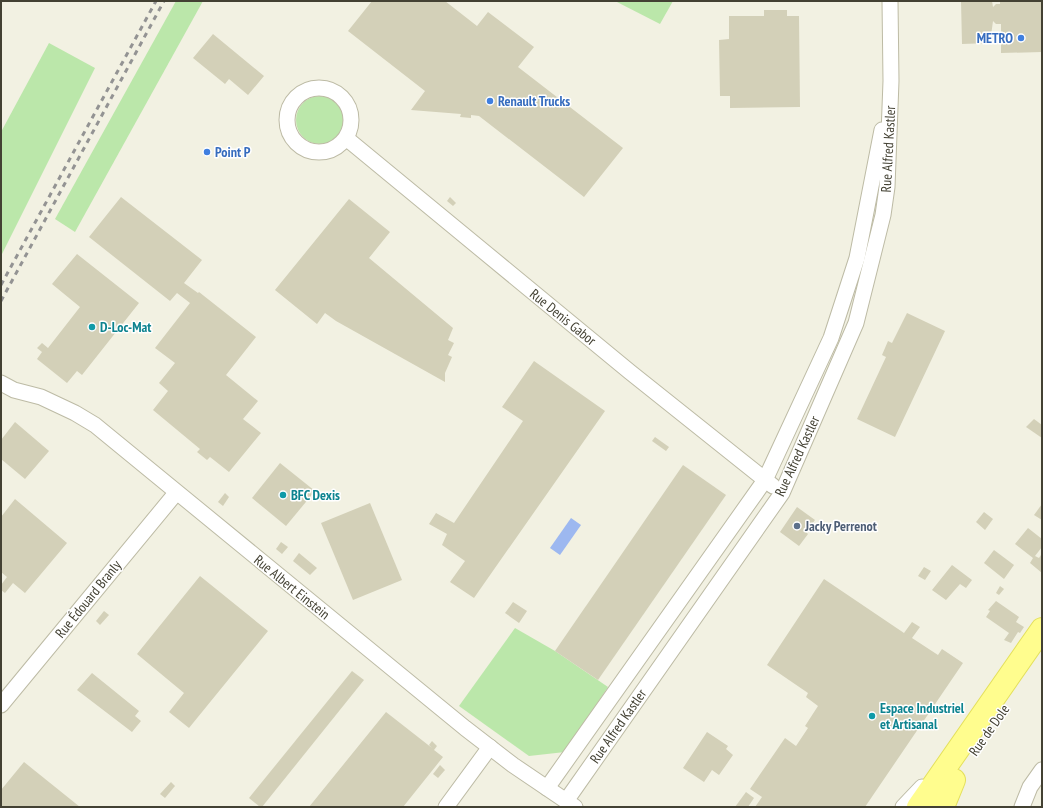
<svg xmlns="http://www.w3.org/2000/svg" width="1043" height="808" viewBox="0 0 1043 808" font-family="'PT Sans Narrow',sans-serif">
<rect width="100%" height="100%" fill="#f2f1e2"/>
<!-- green -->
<g fill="#bbe7aa">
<path d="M176,1H203L75,232L55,219Z"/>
<path d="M615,1H673L660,24Z"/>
<path d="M49,43L95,68L1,256V132Z"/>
<circle cx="320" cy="120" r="24"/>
<path d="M515,628L555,651L608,687L565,752L529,756L459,706Z"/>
</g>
<!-- water -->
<path fill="#9db8f0" d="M571,518L581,525L560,555L550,548Z"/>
<!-- building -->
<g fill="#d3d0b8">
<path d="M372,1H445L477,26L488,12L534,47L518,67L623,148L584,197L479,116L471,115V118L460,117L461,114L411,110L425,91L348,31Z"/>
<path d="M961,1H992L993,7L996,4H1000V1H1042V52L1001,53V24H996L993,21L990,43L962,44Z"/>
<path d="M764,10H787V16H799L800,107L730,108V96H720L719,40L729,39V16H764Z"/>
<path d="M213,34L264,76L248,95L229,79L225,84L193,58Z"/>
<path d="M121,197L202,260L184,283L198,293L199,292L256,337L226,375L258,401L243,419L261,433L229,472L210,457L207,460L197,452L200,449L153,410L168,391L159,383L175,363L155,348L190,303L177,293L170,301L89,237Z"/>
<path d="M450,197L456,203L453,206L447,201Z"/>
<path d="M349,199L390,232L369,258L453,328L448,340L454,343L448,355L452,357L445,373V382L336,321L325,313L317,324L275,290Z"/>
<path d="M77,254L139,303L82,375L77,371L67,383L37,359L42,352L37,348L42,343L48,348L80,307L52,284Z"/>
<path d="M907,313L945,331L895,437L857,419L886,357L882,355L888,341L892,343Z"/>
<path d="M534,361L605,411L474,598L450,582L465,561L442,545L447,534L429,524L436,513L454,523L523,421L502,407Z"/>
<path d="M1034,419L1042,425V438L1026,427Z"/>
<path d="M15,422L49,451L25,479L1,459V440Z"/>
<path d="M655,437L669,447L666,451L652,441Z"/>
<path d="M280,463L315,491L286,526L252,498Z"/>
<path d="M683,465L726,495L598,680L555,651Z"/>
<path d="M225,493L229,497L223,506L218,502Z"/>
<path d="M15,499L67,543L25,593L13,583L5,593L1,590V585L7,577L1,572V517Z"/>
<path d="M370,503L402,580L353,600L321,523Z"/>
<path d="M1042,504V520L1034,515Z"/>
<path d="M797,507L815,520L806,532L808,534L799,546L780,532Z"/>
<path d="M984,512L993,519L985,530L976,522Z"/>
<path d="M1028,528L1042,539V547L1035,556L1039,558L1041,555L1042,556V573L1030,563L1033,558L1015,544Z"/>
<path d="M281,542L288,547L282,554L276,549Z"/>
<path d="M994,550L1014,565L1004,579L984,563Z"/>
<path d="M299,553L317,568L310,575L293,561Z"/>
<path d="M952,565L972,580L966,588L960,584L946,600L932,590Z"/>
<path d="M924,567L931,571L925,580L918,576Z"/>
<path d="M200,576L268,631L189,728L169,712L184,693L137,654Z"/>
<path d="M824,579L904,633L912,622L920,627L912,638L938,655L942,649L963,663L865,807H755L762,797L750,789L785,738L796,746L808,728L805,726L818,706L806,697L808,693L767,665Z"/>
<path d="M1000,586L1004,589L999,595L996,593Z"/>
<path d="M996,601L1019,617L1016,622L1024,627L1020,633L1018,632L1011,643L1004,640L1009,633L986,617L990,611L988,610Z"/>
<path d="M513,602L527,611L519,623L505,613Z"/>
<path d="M104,611L109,615L100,625L96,621Z"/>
<path d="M352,671L364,680L262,807H260L249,798Z"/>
<path d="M92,673L139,711L135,716L141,721L132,732L77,690Z"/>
<path d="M386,712L432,748L429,745L432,741L437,746L434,750L443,757L403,807H309Z"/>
<path d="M707,732L728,746L726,749L733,755L719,775L712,770L704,782L683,768Z"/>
<path d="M24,762L80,807H1V790Z"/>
<path d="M440,765L445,770L438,778L433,774Z"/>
<path d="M171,782L175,786L165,798L160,794Z"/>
<path d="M746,792L754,798L748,807H735Z"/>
</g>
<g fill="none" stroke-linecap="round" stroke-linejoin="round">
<!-- minor casing -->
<g stroke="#bdbba5" stroke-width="17">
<g id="minor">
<circle cx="319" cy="120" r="32"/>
<path d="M346,138L630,372L773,486"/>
<path d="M1,383L14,390L41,397L75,413L95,425L465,728L513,765L575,807"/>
<path d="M1,705L176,493"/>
<path d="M547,788L765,480L831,338L857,258L882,130"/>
<path d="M566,801L782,493L856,323L883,215L887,187L891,81L890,1"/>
<path d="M446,807L490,747"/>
<path d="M903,807L922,787"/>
<path d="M1022,807L1030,787L1042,770"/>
</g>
</g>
<!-- primary casing -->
<g stroke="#e4e05d" stroke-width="24">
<g id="primary">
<path d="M918,807L1042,629"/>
<path d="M943,807L954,780"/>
</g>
</g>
<!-- minor -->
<use href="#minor" stroke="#fff" stroke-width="15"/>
<!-- primary -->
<use href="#primary" stroke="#fffd8e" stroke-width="22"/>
<!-- rail -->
<g stroke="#939393" stroke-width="3" stroke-dasharray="5 5" stroke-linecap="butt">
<path d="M1,285L156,1"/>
<path d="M1,301L164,1"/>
</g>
</g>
<!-- markers -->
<g fill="#3f7fe0" stroke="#fff" stroke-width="1.5">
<circle cx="1021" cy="38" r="4"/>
<circle cx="490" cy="101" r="4"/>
<circle cx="207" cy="152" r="4"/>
</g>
<g fill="#0f9aa8" stroke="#fff" stroke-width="1.5">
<circle cx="92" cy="327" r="4"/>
<circle cx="283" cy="495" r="4"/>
<circle cx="872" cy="716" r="4"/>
</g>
<circle fill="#5c6f8a" stroke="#fff" stroke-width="1.5" cx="797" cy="526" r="4"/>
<g text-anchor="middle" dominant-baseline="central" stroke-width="3" stroke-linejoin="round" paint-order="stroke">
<!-- shop labels -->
<g font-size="14" font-weight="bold" fill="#366cbe" stroke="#fff" text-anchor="start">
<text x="1013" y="38" text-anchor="end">METRO</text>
<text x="498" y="101">Renault Trucks</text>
<text x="215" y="152">Point P</text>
</g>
<!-- street labels -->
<g font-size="14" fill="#434133" stroke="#fff">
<text transform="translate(888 149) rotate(-87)">Rue Alfred Kastler</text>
<text transform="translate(563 317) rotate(39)">Rue Denis Gabor</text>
<text transform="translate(797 456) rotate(-65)">Rue Alfred Kastler</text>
<text transform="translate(292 587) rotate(39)">Rue Albert Einstein</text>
<text transform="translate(88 599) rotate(-51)">Rue Édouard Branly</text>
<text transform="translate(618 726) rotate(-55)">Rue Alfred Kastler</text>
<text transform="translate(989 730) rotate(-55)">Rue de Dole</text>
</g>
<!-- culture labels -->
<g font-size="14" font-weight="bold" fill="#0d838f" stroke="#fff" text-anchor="start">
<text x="100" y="327">D-Loc-Mat</text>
<text x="291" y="495">BFC Dexis</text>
<text x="880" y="708">Espace Industriel<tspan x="880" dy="16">et Artisanal</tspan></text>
</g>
<!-- service labels -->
<g font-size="14" font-weight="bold" fill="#4e5e75" stroke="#fff" text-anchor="start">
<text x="805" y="526">Jacky Perrenot</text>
</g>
</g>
<!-- border -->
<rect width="1043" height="808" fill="none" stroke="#434133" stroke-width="4"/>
</svg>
